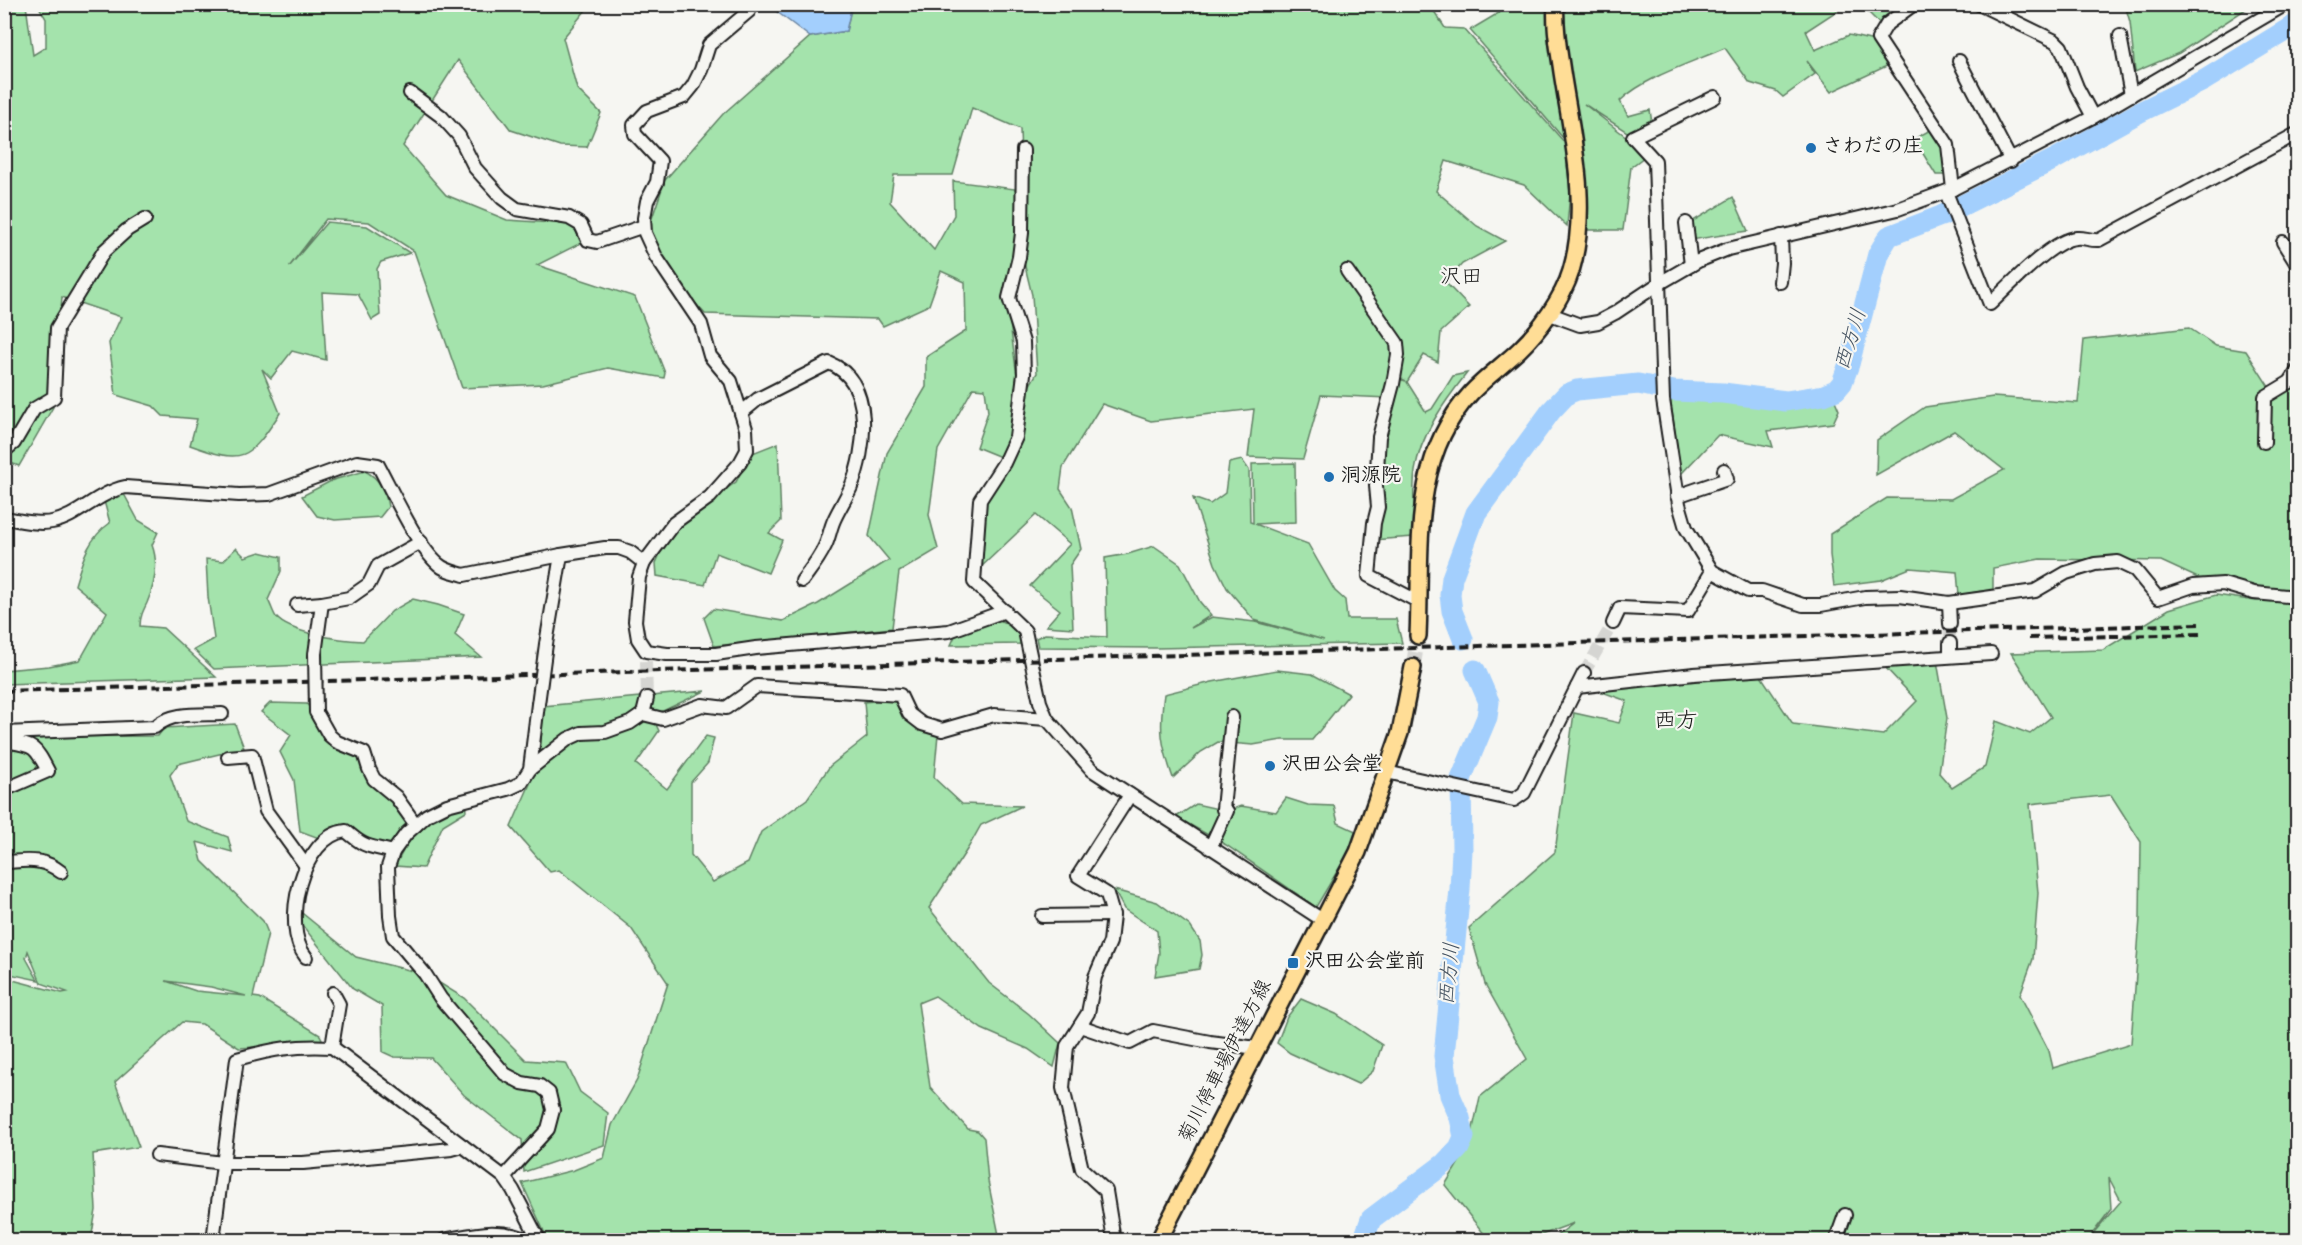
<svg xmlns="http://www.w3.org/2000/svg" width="2302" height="1245" viewBox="0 0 2302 1245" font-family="'Gochi Hand','Klee One',sans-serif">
<rect width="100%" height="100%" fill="#f6f6f2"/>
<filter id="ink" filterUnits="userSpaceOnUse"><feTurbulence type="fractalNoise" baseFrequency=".0167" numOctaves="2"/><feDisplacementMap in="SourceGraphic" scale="12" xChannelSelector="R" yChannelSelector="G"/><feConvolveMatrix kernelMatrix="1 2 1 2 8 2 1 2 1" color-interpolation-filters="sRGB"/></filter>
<g filter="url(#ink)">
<!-- green -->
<g fill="#a4e3ac" stroke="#608064" stroke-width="1.5" fill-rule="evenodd">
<path d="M852,4L1430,5L1445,28L1464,29L1565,143L1570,193L1567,226L1524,185L1446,161L1436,191L1477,226L1505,241L1462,264L1446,283L1469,307L1441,332L1438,362L1424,355L1407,382L1426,412L1432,409L1453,376L1467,373C1445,401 1420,435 1415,471C1412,493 1415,516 1414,537L1372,540L1379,435L1395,378L1406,381L1395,375L1388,398L1321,395L1303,459L1248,457L1254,409L1151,421L1102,404L1063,467L1060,489L1072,507L1081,549L1070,565L1073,628L1046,626L1060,610L1030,586L1070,544L1036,515L979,569L983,499L1008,466L1025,393L1037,373L1032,295L1021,250L1006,292L1019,392L1013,438L1003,458L976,447L988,412L985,389L973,388L938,450L929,515L938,549L899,572L892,628L714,646L704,618L713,609L783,621L818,604L889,560L869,536L887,453L926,387V357L966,331L965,282L941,271L929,305L883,326L878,319L705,314L673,278L648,230L665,180L723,114L810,37L846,31ZM972,108L1020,129L1022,190L953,181L954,215L934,250L890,202L894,175H953Z"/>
<path d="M1551,4L1549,28L1564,139L1470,30L1512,5Z"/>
<path d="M5,5H26L33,55L46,47V19L38,5H590L563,38L577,89L601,113L587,147L560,146L511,130L458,60L403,146L446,195L507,220L568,224L575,229L581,243L537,265L635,297L665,373L664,378L608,368L543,384L462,388L414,251L369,222L326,219L289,267L327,222L367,226L410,253L381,262L377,269L380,315L372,320L358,294L322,292L326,360L292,351L271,378L262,369L280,413C249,460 244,465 190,445L197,419L163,416L153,406L116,395L109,343L121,317L62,297L53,407L19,466L5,461Z"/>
<path d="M1562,5H1846L1806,31L1815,50L1849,35L1874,41L1889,65L1831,92L1807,61L1815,74L1783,97L1776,91L1750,83L1725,48C1693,62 1645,77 1620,101L1628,116L1650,110L1652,123L1630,134L1584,104L1628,138L1644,157L1631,167L1623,230H1585L1587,182L1575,98L1566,64Z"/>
<path d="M1861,5H1906L1880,24Z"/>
<path d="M2125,5V4L2252,5L2179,53L2135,72L2130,22Z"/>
<path d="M1932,129L1947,155V175H1936L1914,139Z"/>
<path d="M1733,197L1748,231L1691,240L1688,224Z"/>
<path d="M2189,328L2216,346L2246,351L2269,387L2290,382L2297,372V592L2213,585L2161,561L2040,559L1993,568V589L1959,595L1957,572L1910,568L1881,580L1834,586L1830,555V534L1887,498L1951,499L2004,470L1954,431L1876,475L1877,440L1925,407L1993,397L2078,403L2084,340Z"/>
<path d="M1715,396L1787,404L1834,398L1839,410L1833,423L1768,431L1773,447L1718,435L1681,474L1670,397Z"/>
<path d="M778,443L781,521L769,533L782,540L768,573L716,553L705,585L657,576L656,563L659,556V546L684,519L736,482L750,454Z"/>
<path d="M1242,460L1249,470L1250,522L1253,523L1252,464L1295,463L1296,522L1255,524L1308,544L1335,591L1345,600L1347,619H1396L1402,643L1156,648L1038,647L1036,638L1045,634L1107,637L1105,558L1128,554L1154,546L1180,564L1200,602L1211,615L1191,628L1212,617L1255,622L1324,640L1254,620L1227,588L1215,564L1193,498L1210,504L1225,493L1229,463Z"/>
<path d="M365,471C379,478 386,492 388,507L380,517L335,520L317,516L302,496L333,480Z"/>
<path d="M124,494L138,520L158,532L152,545C159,564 155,584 147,603C143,611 140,617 140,626L163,628L216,677L5,684L4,670L49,666L80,660L107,612L75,585C82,561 88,538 110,523L104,501Z"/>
<path d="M236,548L245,557L260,552L281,557V571L268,600C271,605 273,613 276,617C290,634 343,640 363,641L392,611L413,599L438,605L464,614L455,635L481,657L214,669L194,650L214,639L208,597L206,559L223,561Z"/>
<path d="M2216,595L2256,601L2297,597V1240H1551L1574,1223L1528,1240H1489L1445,1185L1469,1146L1480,1097L1527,1059L1485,984L1469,928L1555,852L1574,713L1619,723L1627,701L1586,686L1759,673L1793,724L1883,735L1917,701L1884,666L1937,661L1947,718L1939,773L1952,788L1985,767L1996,721L2030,734L2051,717L2011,653L2103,650L2169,609ZM2111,795L2141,842L2140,918L2131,1044L2053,1068L2049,1051L2020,995L2033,959L2038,893L2030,804ZM2109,1178L2121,1201L2090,1237L2111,1209Z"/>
<path d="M998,619L1017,630L1022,644L951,645L955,636Z"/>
<path d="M1277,670L1312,674L1349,694L1312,740H1282L1253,745L1218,742L1201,752L1173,778C1161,743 1159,731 1164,694L1212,682Z"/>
<path d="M705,691L652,716L659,731L636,764L667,789L706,736L714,738L708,763L691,782V855L713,882L748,863L761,832L807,799L830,766L867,737L864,702L895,699L938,734L934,778L962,804L1022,806L981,825L968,848L929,908L989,983L1029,1014L1060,1043L1054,1067L1028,1049L982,1029L935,996L918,1003L930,1087L968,1129L978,1131L984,1138L988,1181L1000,1240H563L547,1238L522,1183L574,1170L604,1158L612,1125L637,1080L668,983L631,928L559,870L550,872L511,827L540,761L543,706Z"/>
<path d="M270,703L307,704C320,725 341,739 358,756C380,778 397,805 414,831L448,808L465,803L466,811L443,825L423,868L395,866L403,851L361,841L342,825L319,838L300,831L294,780L280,752L291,735L261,712Z"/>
<path d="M235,724L244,748L178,764L170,775L186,821L228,837L232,852L197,842L202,861L263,921L268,933L253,997L260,998L320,1035L324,1043L239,1048L202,1024L182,1022L115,1082L139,1147L93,1154L96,1210L91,1240H5V978L62,993L67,992L41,983L28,951L26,958L38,980L5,973V737L158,736L164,728ZM166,981L211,987L246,996L196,991Z"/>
<path d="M1286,798L1308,805L1334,806L1338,823L1360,833L1316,907L1226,845L1176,817L1196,804L1227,811L1241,806L1276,812Z"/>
<path d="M1114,890L1157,902L1190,926L1200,941L1202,955L1199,969L1155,976L1159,953L1157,931L1124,909Z"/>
<path d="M297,909L356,957L425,974L464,998L526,1060L566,1063L580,1092L608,1113L604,1145L524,1172L522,1140L464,1095L431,1058L394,1057L383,1052L382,1006L353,989L302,925Z"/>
<path d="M1301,999L1336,1014L1382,1045L1373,1071L1358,1084L1290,1053L1277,1043L1287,1017Z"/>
</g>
<!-- water -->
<path fill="#a3cffd" stroke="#6d87a3" stroke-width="1.5" d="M768,5H852L846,31L810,37Z"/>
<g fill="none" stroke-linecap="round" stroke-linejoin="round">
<!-- river -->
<g stroke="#a3cffd" stroke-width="21">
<path d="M1463,639L1452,611L1450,595L1452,578L1476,513L1551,411L1567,394L1577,390L1638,384L1674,391L1723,393L1786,401L1824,395L1836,390L1842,383L1849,364L1878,254L1889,236L1941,216L2055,159L2140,112L2203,81L2298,23"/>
<path d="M1369,1240L1366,1233L1371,1219L1444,1164L1459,1148L1464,1137L1460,1118L1450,1095L1444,1056L1460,889L1462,850L1461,779L1487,717L1489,702L1475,670"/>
</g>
<!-- minor-tunnel -->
<g stroke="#d5d5d2" stroke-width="12" stroke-dasharray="12 6" stroke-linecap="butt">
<path d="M1950,624V643"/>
<path d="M646,661L647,698"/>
<path d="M1584,673L1613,623"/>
</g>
<!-- major-tunnel -->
<path stroke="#d5d5d2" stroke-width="15" stroke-dasharray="15 8" stroke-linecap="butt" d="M1413,667L1418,636"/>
<!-- minor casing -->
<g stroke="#1c1c1c" stroke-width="16">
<g id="minor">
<path d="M1914,4L1887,24L1878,39L1948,145L1953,189"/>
<path d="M1979,4L2055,41L2061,47L2077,87L2093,117"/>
<path d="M749,11L709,45L701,70L693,86L684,97L647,111L634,125L635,134L660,161L657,182L647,201L644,218L645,233L656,257L701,324L710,356L731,381L746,429L747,450L740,463L710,497L674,523L644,563L639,577L635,621L638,639L646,651L667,654H716L756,648L949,631L1005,611"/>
<path d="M2120,36L2131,95"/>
<path d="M1959,61L2011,161"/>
<path d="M410,93L441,116L459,136L475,168L502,198L517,209L569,218L581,225L588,240L597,242L644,226"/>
<path d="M1715,97L1633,137L1655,161L1663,400L1679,504L1686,528L1712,571L1748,591H1762L1803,605H1821L1865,597L1900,596L1949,603L2035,591L2066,573L2095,564L2118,562L2135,570L2158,598L2193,586L2223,584L2254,593L2298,597"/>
<path d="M1023,150L1022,233L1019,257L1009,298L1023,342L1024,374L1016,437L1004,463L980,500L974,582L1025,631L1040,702L1047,719L1092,770L1324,921"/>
<path d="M1946,192L1990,304C2007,288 2053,239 2076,238C2084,237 2091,241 2099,240L2298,133"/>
<path d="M1686,223L1691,265"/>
<path d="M2283,242L2298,266"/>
<path d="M1347,271L1397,343L1398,355L1393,384L1379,437L1376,486L1378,507L1374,523L1369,576L1419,602"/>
<path d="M1780,282L1782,263L1781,236"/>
<path d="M1550,314L1580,325L1598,322L1615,313L1660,283L1698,261L1728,249L1898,209L1953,189L2093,117L2286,4"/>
<path d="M741,413L758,399L829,363C875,381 866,450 851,487C846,498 839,509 834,520C830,529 829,538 825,546C819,559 810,570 802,581"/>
<path d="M2264,442L2265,397L2290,382L2298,370"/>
<path d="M4,451L14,443L34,409L54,397L57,328L104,251L127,230L145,219"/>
<path d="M1677,496L1727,479L1724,470"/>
<path d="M4,518C20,520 37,525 52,522C78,517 97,493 125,487L239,495L269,494L357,462L378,465C392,491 417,546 438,564C445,571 455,572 464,575L561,555L605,548H619L630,552L644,563"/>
<path d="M1949,603L1950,624"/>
<path d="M297,605L322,603L349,598L369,584L378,566L421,542"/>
<path d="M1613,623L1620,608L1688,611L1712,571"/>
<path d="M1950,643V656"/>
<path d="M546,644L561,555"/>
<path d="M315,654L322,603"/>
<path d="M1577,687L1694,674L1991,654"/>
<path d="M316,712L329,735L337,742L364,753L369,769L374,779L396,797L416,825"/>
<path d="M643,714L647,698"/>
<path d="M4,733L155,727C172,711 200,715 222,714"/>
<path d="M4,741C34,746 34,744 48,771L4,790"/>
<path d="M228,757L252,755L266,811L306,866"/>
<path d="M530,769L568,739L581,733L605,732L630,723L643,714L663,719L702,705L726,708L757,686L900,695L909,714L922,724L942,730L994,715L1047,719"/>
<path d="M1386,772L1514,800L1524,793L1584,673"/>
<path d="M1210,848L1227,811L1223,809L1232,717"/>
<path d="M4,862C27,861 42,857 61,872"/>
<path d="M1042,916L1113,915"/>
<path d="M306,957C280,926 302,835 346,831C367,849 367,845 393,852"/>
<path d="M1080,1026L1130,1043L1153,1031L1210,1042L1257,1048"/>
<path d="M332,1047L339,1004L333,993"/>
<path d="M157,1155L223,1163H303L452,1149L463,1146"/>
<path d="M504,1177L548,1129L553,1110L549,1093L540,1086L522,1083L505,1074L441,999L425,974L393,936L390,916L388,867L393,852L406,834L427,815L447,805L508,789L521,783L530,769L538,704"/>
<path d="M213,1240L237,1059C272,1049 295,1045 332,1047L504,1177L513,1190L539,1240"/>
<path d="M444,1240C476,1234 497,1227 528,1240"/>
<path d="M1114,1240L1106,1191L1082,1169L1063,1088L1067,1046L1088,1013L1095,977L1110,942L1113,915L1107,894L1078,876L1130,795"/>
<path d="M1836,1240L1845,1215"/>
</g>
</g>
<!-- major casing -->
<g stroke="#1c1c1c" stroke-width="20">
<g id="major">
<path d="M1418,636C1422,552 1409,460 1471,393C1486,377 1503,365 1519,350C1539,331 1563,298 1571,271C1590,207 1572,137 1562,72C1559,50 1554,27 1556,4"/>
<path d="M1159,1240L1358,852L1400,733L1413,667"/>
</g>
</g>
<!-- minor -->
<use href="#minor" stroke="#f6f6f2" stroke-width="12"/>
<!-- major -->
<use href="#major" stroke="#ffdd96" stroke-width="15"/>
<!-- rail -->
<g stroke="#1c1c1c" stroke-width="4" stroke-dasharray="9 4.5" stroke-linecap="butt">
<path d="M2029,638L2200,634"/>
<path d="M4,691L2201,624"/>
</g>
<!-- minor-bridge casing -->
<g stroke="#1c1c1c" stroke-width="16" stroke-linecap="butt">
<g id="minor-bridge">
<path d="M315,654L316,712"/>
<path d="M538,704L546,644"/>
</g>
</g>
<!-- minor-bridge -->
<use href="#minor-bridge" stroke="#f6f6f2" stroke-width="12"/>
</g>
</g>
<!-- markers -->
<g fill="#1f6fb2" stroke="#f6f6f2" stroke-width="2">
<circle cx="1811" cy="148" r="6"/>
<circle cx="1329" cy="477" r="6"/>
<circle cx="1270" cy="766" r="6"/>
<rect x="1287" y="957" width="12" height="12" rx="3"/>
</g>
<g text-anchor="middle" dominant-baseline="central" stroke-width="4.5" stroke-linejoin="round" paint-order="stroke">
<!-- poi labels -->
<g font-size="20" font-weight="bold" fill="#1c1c1c" stroke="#f6f6f2" text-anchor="start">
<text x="1823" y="148">さわだの庄</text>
<text x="1341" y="477">洞源院</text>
<text x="1282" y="766">沢田公会堂</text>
<text x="1305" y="963">沢田公会堂前</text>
</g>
<!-- street labels -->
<g font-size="20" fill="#1c1c1c" stroke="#f6f6f2">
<text transform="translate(1227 1062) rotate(-63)">菊川停車場伊達方線</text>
</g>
<!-- neighbourhood labels -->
<g font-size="21" fill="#1c1c1c" stroke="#f6f6f2">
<text x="1461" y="279">沢田</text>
</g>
<!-- water labels -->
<g font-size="21" font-style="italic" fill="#445260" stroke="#f6f6f2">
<text transform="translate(1853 340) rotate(-73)">西方川</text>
<text transform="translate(1452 974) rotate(-85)">西方川</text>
</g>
<!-- quarter labels -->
<g font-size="22" fill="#1c1c1c" stroke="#f6f6f2">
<text x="1676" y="723">西方</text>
</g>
</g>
<!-- margin -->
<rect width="2302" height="1245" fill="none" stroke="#f6f6f2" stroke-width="24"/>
<rect x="12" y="12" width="2278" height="1221" fill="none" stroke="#1c1c1c" stroke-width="2" filter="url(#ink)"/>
</svg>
